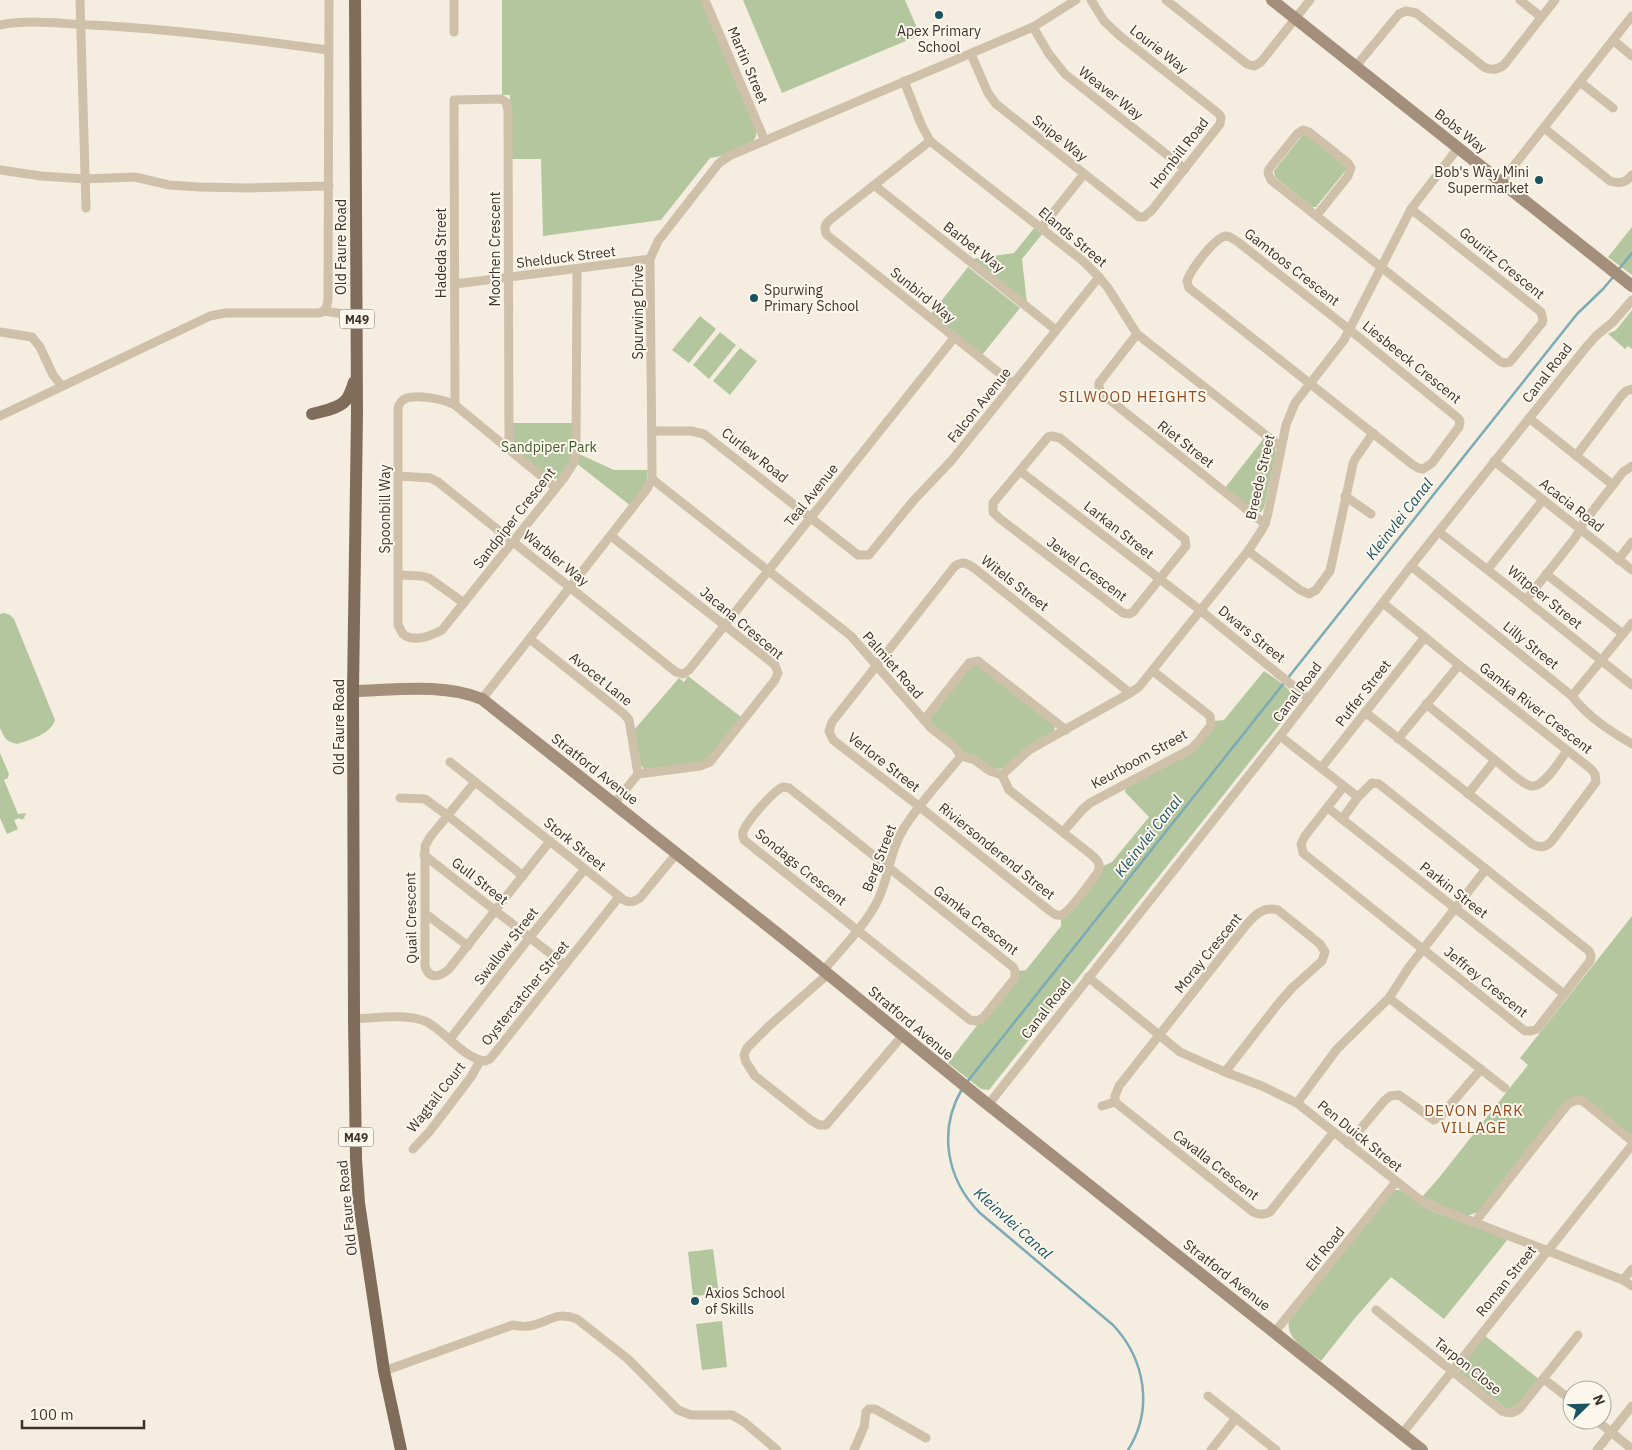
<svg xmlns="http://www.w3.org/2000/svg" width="1632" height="1450" viewBox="0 0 1632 1450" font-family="'IBM Plex Sans',sans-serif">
<rect width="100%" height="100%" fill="#f5eee0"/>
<!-- green -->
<g fill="#b3c69e">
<path d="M502,0H701L756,130C757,135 756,139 752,142C738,148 724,157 710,158L661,220L543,236L541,159H511L510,95H502Z"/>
<path d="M743,0H905L920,35L782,93Z"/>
<path d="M1304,133L1346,167V170L1316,207H1312L1275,177L1274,171Z"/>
<path d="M1035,227L1043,233L1022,259L1027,303L972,259L1014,253Z"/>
<path d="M1632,227V275L1608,257Z"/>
<path d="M968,267L1020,308L982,355L931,314Z"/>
<path d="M1632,310V349L1628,346L1625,349L1608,334L1616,330Z"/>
<path d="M700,316L716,329L689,363L672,350Z"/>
<path d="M720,332L736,345L709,379L693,365Z"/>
<path d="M740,348L757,361L730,395L713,381Z"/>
<path d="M512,423H574V438L570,463L558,479L550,478L515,451L512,446Z"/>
<path d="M1264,438L1275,447L1276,453L1264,508L1261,512H1256L1225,488Z"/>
<path d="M579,454L614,470H648L646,484L631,506L576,463Z"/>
<path d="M4,613L10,615L14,619L55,720C51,734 30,740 17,744C6,742 4,737 0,728V614Z"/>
<path d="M977,664L1055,726L1054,731L1024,749L1005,768C983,775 945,736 930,722L931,717L971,666Z"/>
<path d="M1264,671C1274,678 1299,693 1295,705L989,1090L981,1089L948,1063L1019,971L1026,970L1061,926V919L1103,866L1112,862L1149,817L1125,792L1126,787L1195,750L1214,721L1224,720Z"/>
<path d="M688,676L741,717L705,762L644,769L640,764L634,730L679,678L684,682Z"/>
<path d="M0,753L9,774L8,778L4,780L18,814L25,813L26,815L24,816L25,818L21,820L20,818L14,820L18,829L7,834L0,818Z"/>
<path d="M1632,916V1135L1576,1098L1478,1212L1467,1216L1422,1197L1438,1179L1528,1065L1520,1058Z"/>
<path d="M1395,1190H1400L1432,1211L1508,1239L1444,1319L1391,1277L1355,1318L1321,1361C1309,1351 1285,1339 1289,1321L1390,1194Z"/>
<path d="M713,1249L719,1294L693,1296L688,1252Z"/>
<path d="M722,1321L727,1367L702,1370L696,1324Z"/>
<path d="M1484,1335L1540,1380L1518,1406L1507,1409L1460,1373L1459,1368Z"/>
</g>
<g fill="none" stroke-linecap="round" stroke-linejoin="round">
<!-- stream -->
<g stroke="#7caab5" stroke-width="2.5">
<path d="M1619,269L1632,253"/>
<path d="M967,1082L1577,314L1603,289L1614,276"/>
<path d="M962,1089C938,1130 946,1179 980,1213L1113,1325C1145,1359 1154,1409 1128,1450"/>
</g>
<!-- street -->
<g stroke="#cfc0aa" stroke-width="9">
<path d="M80,0L86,208"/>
<path d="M454,0V32"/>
<path d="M705,0L765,141"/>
<path d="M1166,0L1247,64L1254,66L1261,62L1310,0"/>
<path d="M1520,0L1541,17"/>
<path d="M0,25C31,19 61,24 92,25C171,29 250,39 328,50"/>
<path d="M1033,27L1049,54L1065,74L1185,169"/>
<path d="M1613,40L1632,56"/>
<path d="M971,54L988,93L996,104L1139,217H1144L1152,210L1220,124L1221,117L1218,113L1120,36L1104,21L1091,0"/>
<path d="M1356,66L1399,14L1406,11L1416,13L1484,67C1491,71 1497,70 1504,65L1555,0"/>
<path d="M904,81L921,124L930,141L1083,261L1099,277L1108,288L1137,334L1281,447"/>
<path d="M1580,82L1613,108"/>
<path d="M1544,128L1610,181C1619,184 1626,183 1632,175"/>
<path d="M930,141L831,219C825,224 823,228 827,235L1013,384"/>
<path d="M0,170L41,176L85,179L135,177L169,185L199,187L248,188L329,186"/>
<path d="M1501,182L1632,16"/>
<path d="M874,185L1056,330"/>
<path d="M1317,215L1348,176L1351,168L1348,163L1309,132L1303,130L1297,134L1269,169L1268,173L1271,180L1501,362L1504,363L1510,362L1542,323L1543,320L1541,312L1411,209"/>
<path d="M1041,228L1084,174"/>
<path d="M1225,236L1230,237L1238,242L1350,330L1458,418L1460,421L1459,427L1432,463L1423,469L1418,468L1413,465L1189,288L1187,281C1191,269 1213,240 1225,236Z"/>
<path d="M455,284L650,259"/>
<path d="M324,311L357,316"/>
<path d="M0,332L32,337L40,347L53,375L62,386"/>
<path d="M1137,334L1099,383V387L1101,393L1265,524"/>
<path d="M455,405L454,100L501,99L506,102L508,110L509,449"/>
<path d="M0,416L210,316L225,313H320L326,309L328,300L329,0"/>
<path d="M1529,418L1613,485"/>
<path d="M652,431H691L704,434L858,555H869L914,500L952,460L1099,277"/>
<path d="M1051,436L1060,438L1185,539L1186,546L1133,612L1129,614L1123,613L999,518L993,512V503L1048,437Z"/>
<path d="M1576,456L1622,395L1626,391L1632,389"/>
<path d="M1494,461L1632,570"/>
<path d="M1020,471L1200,610L1309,699"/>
<path d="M399,476L430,478L438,482L676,672L683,674L689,670L954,338"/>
<path d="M652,479L851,636L931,728L955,747L961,756L975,760L990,771L1002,775"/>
<path d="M556,488L455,405C444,399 413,393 403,400C399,403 398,407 398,411V625L403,634C414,643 430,636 442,630L564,478L574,462L576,450L577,269"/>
<path d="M1345,496L1371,514"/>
<path d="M1439,532L1526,600L1632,685"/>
<path d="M611,536L775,665L778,673L775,680L710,762L700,766L638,774"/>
<path d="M1248,551L1300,590L1309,594L1316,590L1330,571L1353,464L1355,459L1373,433"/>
<path d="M1618,560L1632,542"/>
<path d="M1411,566L1572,696C1588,717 1610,731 1632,744"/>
<path d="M1488,569L1543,500"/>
<path d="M1546,574L1623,634"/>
<path d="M399,575L421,576L429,578L464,603"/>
<path d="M1526,600L1575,538L1584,522L1623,472L1632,466"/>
<path d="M530,639L624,714L629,720L638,774L614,804"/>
<path d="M1572,696L1632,623"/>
<path d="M482,699L647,489L652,479V470L650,259L658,241L719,163L731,155L1033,27L1076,0"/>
<path d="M1426,704L1517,778C1521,781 1526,785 1531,786C1544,788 1560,760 1567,751"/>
<path d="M1365,712L1532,844C1540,848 1544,848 1551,842L1596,782L1595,774L1591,769L1459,665L1383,603"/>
<path d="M924,720L969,663L978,661L1066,730"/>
<path d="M1280,736L1358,797L1372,783L1379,784L1589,951L1591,956L1590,961L1537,1029L1531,1031H1525L1303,853L1301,844L1305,836L1344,786"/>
<path d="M1398,739L1459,665"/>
<path d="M450,762L624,900C630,903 634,902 640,898L677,853"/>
<path d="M1322,767L1425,637"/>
<path d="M1002,775L1009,790L1088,852C1095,858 1102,862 1098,872C1092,880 1069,913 1061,915C1057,916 1054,914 1050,911L920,807L833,740L829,731L832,722L955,566C963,561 967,563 974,568L1130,693"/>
<path d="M1002,775L1029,750L1130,693L1139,687L1248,551L1260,533L1265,524L1268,513L1286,425L1295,403L1344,340L1411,209L1458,148"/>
<path d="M475,782L430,837L425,846V966C429,980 440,977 449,969L550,841"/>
<path d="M783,787L789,788L803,799L1013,967L1015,971V978L983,1018L977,1021L970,1020L744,840C743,836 742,836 743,832C746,822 773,791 783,787Z"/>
<path d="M1468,794L1495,760"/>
<path d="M400,798L425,799L447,815L523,876"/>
<path d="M1328,808L1564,994"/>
<path d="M1342,819L1358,797"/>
<path d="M1063,832L1082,810L1090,803L1191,749L1198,742L1211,725L1210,716L1153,671"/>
<path d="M424,855L565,965"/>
<path d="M426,914L468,946"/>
<path d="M824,970C842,948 865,926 878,900C889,877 890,850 904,828C920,802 942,780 961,756"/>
<path d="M828,974L769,1026L747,1048L744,1055L746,1062L755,1076L812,1121L819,1125H826L903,1035"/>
<path d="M1088,977L1180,1052L1225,1072L1262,1086L1297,1103L1419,1199L1427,1204L1623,1280L1632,1286"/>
<path d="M1389,998L1505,1088"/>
<path d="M354,1019C375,1018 409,1013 427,1022C446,1032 463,1058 485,1061L490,1059L619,897"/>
<path d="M450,1039L530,937L584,870"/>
<path d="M1225,1072L1278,1004L1292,988L1322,961L1325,952L1320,944L1278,910C1264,906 1256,914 1247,924L1119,1086L1115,1096V1102L1253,1212C1259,1215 1264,1215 1270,1212L1334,1132"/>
<path d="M1297,1103L1337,1049L1389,998L1409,967L1486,869"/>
<path d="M988,1105L1280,736L1411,566L1587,346L1597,335L1613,322L1632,300"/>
<path d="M1102,1106L1115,1102"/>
<path d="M1348,1144L1384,1101L1390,1096L1399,1095L1434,1120L1440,1117L1481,1069"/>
<path d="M413,1149L430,1131L471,1077L480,1061"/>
<path d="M1475,1222L1568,1104L1577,1100L1583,1101L1632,1141"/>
<path d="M1623,1280L1632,1269"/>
<path d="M1376,1310L1502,1411C1509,1414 1515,1413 1520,1408L1578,1335"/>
<path d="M1274,1333L1396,1182"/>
<path d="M384,1371L513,1325C518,1326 524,1327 529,1326C548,1323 557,1310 577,1319L628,1359L678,1410L691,1415H732L744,1422L777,1450"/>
<path d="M1544,1379L1572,1401"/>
<path d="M1208,1396L1276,1450"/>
<path d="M1596,1420L1632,1449"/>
<path d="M1402,1434L1632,1145"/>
<path d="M854,1450L864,1427L866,1412L869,1409H875L926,1438"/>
<path d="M1211,1450L1236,1418"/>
<path d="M1597,1450L1632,1406"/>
</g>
<!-- secondary -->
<g stroke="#a38f7b" stroke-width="12">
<path d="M1272,0L1632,286"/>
<path d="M353,691C394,690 444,683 482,699L807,957L981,1099L1422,1450"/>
</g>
<!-- primary -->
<g stroke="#7f6c5a" stroke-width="12">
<path d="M355,0L357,414L353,691L354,1019L356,1159L359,1203L384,1371L401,1450"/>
<path d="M312,414C322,411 339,409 346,400C350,395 352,388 354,382"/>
</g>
</g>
<!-- markers -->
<g fill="#1b5361" stroke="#fcf7ed" stroke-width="2">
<circle cx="939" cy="15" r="5"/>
<circle cx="1539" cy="180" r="5"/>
<circle cx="754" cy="298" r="5"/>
<circle cx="695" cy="1301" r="5"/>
</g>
<g text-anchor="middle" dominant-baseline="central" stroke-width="4" stroke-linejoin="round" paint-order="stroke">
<!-- shield labels -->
<g fill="#fcf7ed" stroke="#766d64" stroke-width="1">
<rect x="339.5" y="309.5" width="35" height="19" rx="4"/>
<rect x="338.5" y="1127.5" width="35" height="19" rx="4"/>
</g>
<g font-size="12" font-weight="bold" fill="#3c322a">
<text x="357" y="319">M49</text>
<text x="356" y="1137">M49</text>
</g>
<!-- poi labels -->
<g font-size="14" fill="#3c322a" stroke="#fcf7ed" text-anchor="start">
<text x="939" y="31" text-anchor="middle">Apex Primary<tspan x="939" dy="16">School</tspan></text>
<text x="1529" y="172" text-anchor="end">Bob's Way Mini<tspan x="1529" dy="16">Supermarket</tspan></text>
<text x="764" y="290">Spurwing<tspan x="764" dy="16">Primary School</tspan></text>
<text x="705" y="1293">Axios School<tspan x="705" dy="16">of Skills</tspan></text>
</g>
<!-- street labels -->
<g font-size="14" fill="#3c322a" stroke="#fcf7ed">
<text transform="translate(1159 49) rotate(38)">Lourie Way</text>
<text transform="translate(748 65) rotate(67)">Martin Street</text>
<text transform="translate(1111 93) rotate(38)">Weaver Way</text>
<text transform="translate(1461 131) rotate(38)">Bobs Way</text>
<text transform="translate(1060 138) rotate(38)">Snipe Way</text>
<text transform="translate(1179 153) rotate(-52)">Hornbill Road</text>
<text transform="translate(1073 237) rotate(40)">Elands Street</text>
<text transform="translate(341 247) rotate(-90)">Old Faure Road</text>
<text transform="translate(974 247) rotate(38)">Barbet Way</text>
<text transform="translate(495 249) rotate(-90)">Moorhen Crescent</text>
<text transform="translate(441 253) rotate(-90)">Hadeda Street</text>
<text transform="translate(566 257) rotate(-7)">Shelduck Street</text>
<text transform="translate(1502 263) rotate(39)">Gouritz Crescent</text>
<text transform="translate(1292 267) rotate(38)">Gamtoos Crescent</text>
<text transform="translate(923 295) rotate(39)">Sunbird Way</text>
<text transform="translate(638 312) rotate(-90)">Spurwing Drive</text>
<text transform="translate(1412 362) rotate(39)">Liesbeeck Crescent</text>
<text transform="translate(1547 373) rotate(-52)">Canal Road</text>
<text transform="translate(979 405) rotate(-51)">Falcon Avenue</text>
<text transform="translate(1186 444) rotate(38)">Riet Street</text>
<text transform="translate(755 455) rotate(38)">Curlew Road</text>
<text transform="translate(1260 477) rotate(-77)">Breede Street</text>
<text transform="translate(811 495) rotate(-51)">Teal Avenue</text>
<text transform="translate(1572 505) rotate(38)">Acacia Road</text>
<text transform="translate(385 509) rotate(-90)">Spoonbill Way</text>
<text transform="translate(514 518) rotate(-52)">Sandpiper Crescent</text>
<text transform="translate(1119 530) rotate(38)">Larkan Street</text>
<text transform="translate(556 558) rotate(39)">Warbler Way</text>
<text transform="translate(1087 569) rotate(37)">Jewel Crescent</text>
<text transform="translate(1015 583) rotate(38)">Witels Street</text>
<text transform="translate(1545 597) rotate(39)">Witpeer Street</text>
<text transform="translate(742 623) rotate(40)">Jacana Crescent</text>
<text transform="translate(1252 634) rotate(39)">Dwars Street</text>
<text transform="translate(1531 645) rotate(39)">Lilly Street</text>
<text transform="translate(893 665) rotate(49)">Palmiet Road</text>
<text transform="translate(601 679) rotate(39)">Avocet Lane</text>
<text transform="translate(1297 692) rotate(-53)">Canal Road</text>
<text transform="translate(1363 693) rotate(-52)">Puffer Street</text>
<text transform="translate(1536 708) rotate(38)">Gamka River Crescent</text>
<text transform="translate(339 727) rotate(-90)">Old Faure Road</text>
<text transform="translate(1139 759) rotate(-29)">Keurboom Street</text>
<text transform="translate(884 762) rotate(38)">Verlore Street</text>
<text transform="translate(595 769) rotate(38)">Stratford Avenue</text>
<text transform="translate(575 844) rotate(39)">Stork Street</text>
<text transform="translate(997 851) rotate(39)">Riviersonderend Street</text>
<text transform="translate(879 858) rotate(-69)">Berg Street</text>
<text transform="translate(801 867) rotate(39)">Sondags Crescent</text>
<text transform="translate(480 881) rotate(38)">Gull Street</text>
<text transform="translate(1454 890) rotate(38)">Parkin Street</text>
<text transform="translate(411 918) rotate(-91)">Quail Crescent</text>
<text transform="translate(976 920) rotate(38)">Gamka Crescent</text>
<text transform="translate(506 946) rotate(-52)">Swallow Street</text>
<text transform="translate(1208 953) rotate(-51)">Moray Crescent</text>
<text transform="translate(1486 982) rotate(39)">Jeffrey Crescent</text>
<text transform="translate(525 993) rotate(-51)">Oystercatcher Street</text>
<text transform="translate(1046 1009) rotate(-52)">Canal Road</text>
<text transform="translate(911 1023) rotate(40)">Stratford Avenue</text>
<text transform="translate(436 1097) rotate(-52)">Wagtail Court</text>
<text transform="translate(1360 1136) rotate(39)">Pen Duick Street</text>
<text transform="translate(1216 1165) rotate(38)">Cavalla Crescent</text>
<text transform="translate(347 1208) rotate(-96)">Old Faure Road</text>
<text transform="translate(1325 1249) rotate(-51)">Elf Road</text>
<text transform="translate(1227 1275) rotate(38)">Stratford Avenue</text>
<text transform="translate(1506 1281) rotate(-51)">Roman Street</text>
<text transform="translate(1468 1366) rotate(39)">Tarpon Close</text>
</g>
<!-- park labels -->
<g font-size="14" fill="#435c2b" stroke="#fcf7ed">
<text x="549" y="447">Sandpiper Park</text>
</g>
<!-- neighbourhood labels -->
<g font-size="15" letter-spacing="1" fill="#92491c" stroke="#fcf7ed">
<text x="1133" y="396">SILWOOD HEIGHTS</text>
<text x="1474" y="1110">DEVON PARK<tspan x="1474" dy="17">VILLAGE</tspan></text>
</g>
<!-- water labels -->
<g font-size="15" font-style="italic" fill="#1b5361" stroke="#fcf7ed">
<text transform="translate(1399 519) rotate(-52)">Kleinvlei Canal</text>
<text transform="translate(1148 836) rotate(-52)">Kleinvlei Canal</text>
<text transform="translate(1013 1223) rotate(42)">Kleinvlei Canal</text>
</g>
</g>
<!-- north arrow -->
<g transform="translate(1587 1405) rotate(67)"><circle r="24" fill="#fcf7ed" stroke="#afa89f"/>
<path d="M0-4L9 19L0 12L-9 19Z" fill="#1b5361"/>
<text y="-8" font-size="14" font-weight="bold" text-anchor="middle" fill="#3c322a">N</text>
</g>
<!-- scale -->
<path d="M22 1420v8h122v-8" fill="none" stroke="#3c322a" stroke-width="2.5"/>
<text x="30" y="1420" font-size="15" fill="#3c322a" stroke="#fcf7ed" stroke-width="4" paint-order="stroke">100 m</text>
</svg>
